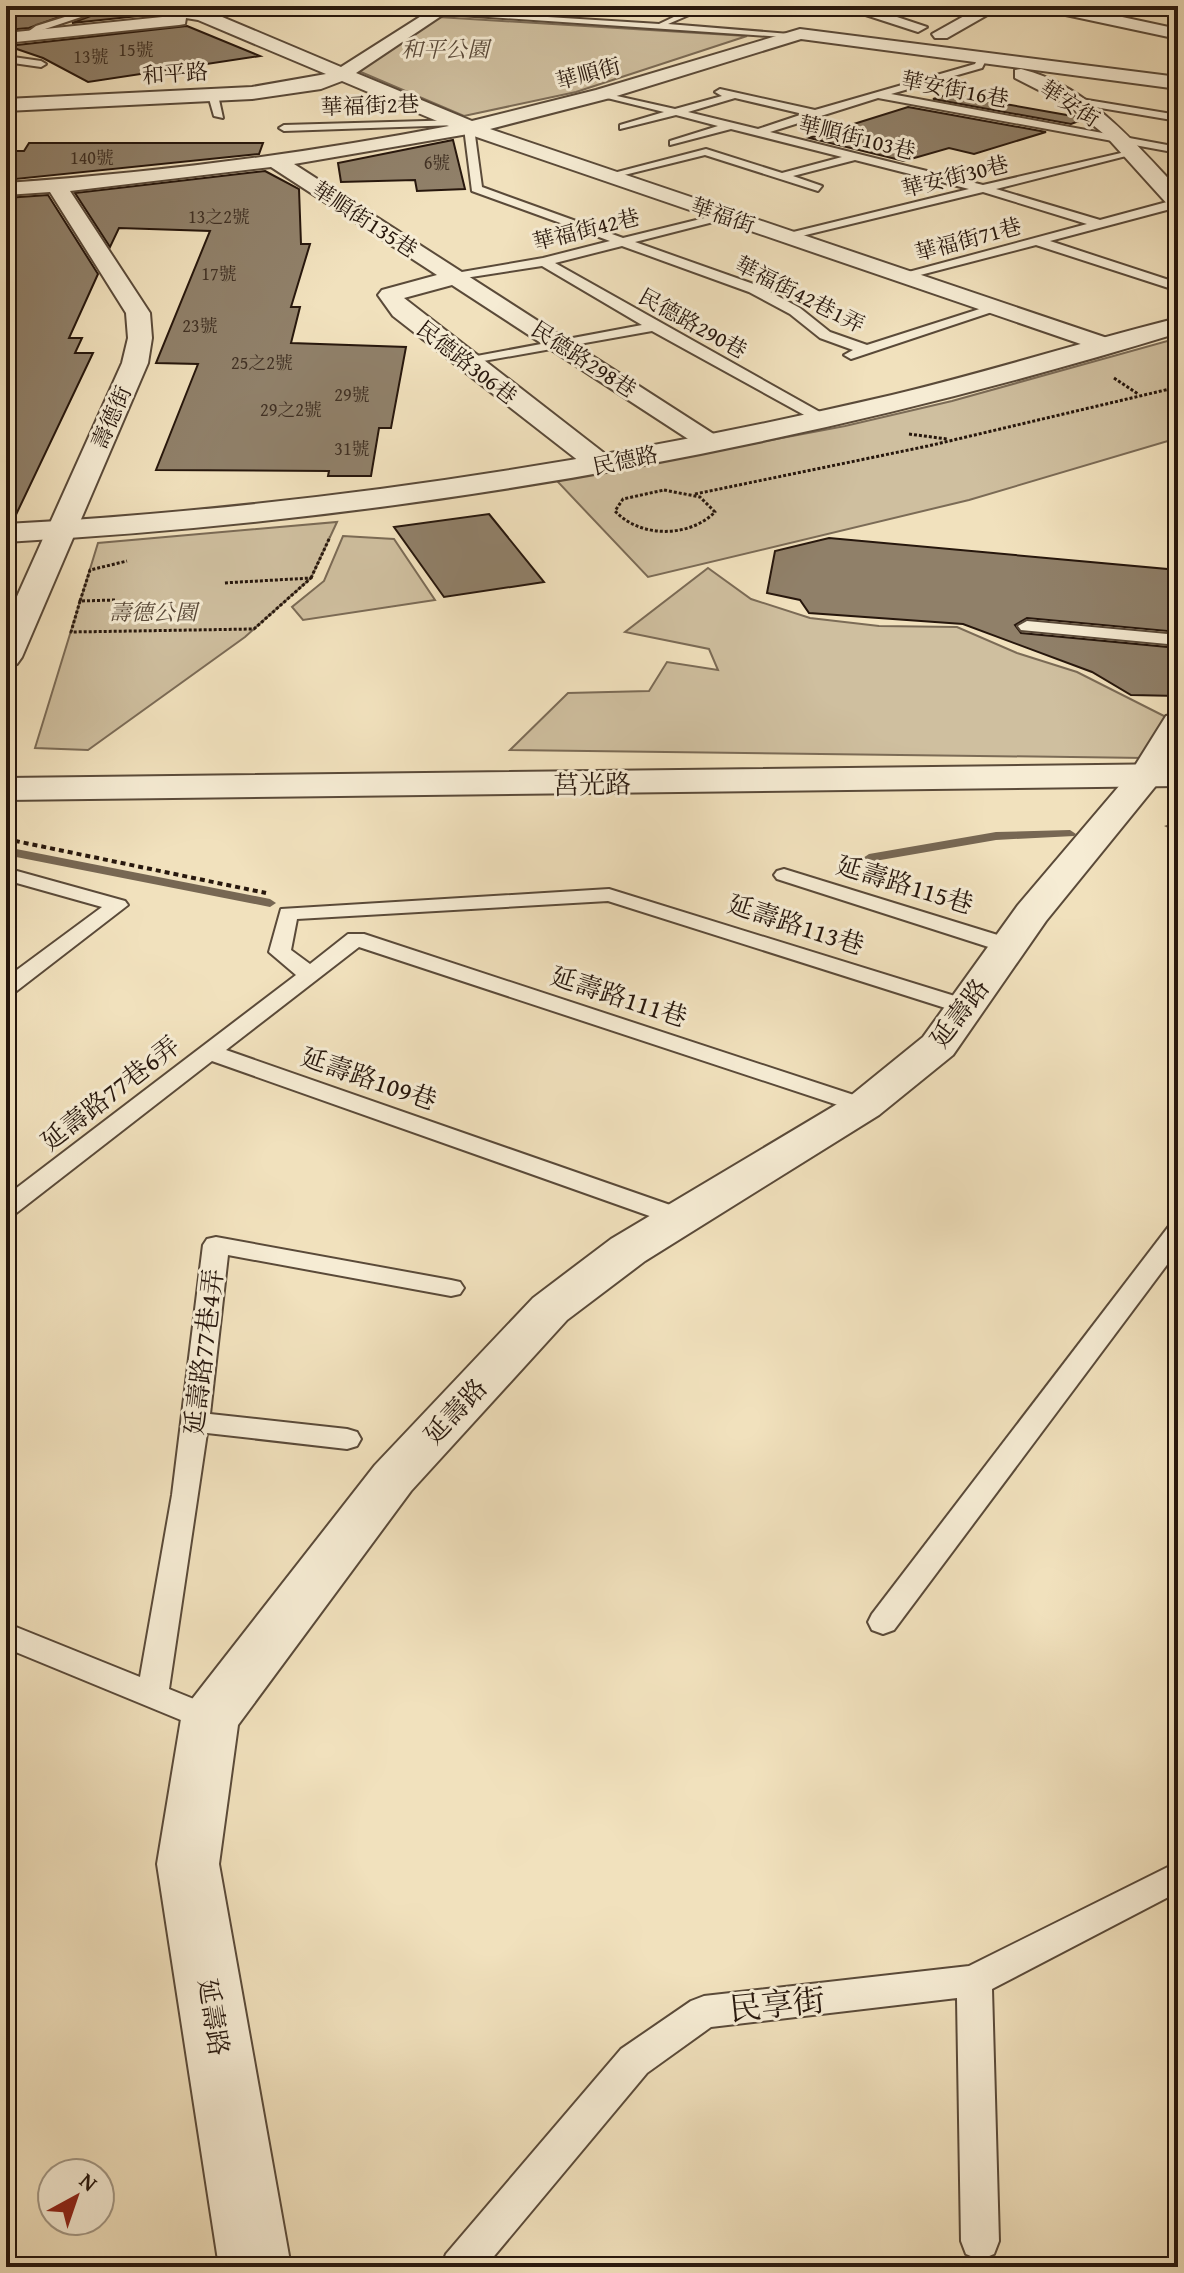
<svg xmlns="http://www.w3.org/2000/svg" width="1184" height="2273" viewBox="0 0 1184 2273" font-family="'Gentium Book Plus','Noto Serif TC',serif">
<rect width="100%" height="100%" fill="#f1e1bd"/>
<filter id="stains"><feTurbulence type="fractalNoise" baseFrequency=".0025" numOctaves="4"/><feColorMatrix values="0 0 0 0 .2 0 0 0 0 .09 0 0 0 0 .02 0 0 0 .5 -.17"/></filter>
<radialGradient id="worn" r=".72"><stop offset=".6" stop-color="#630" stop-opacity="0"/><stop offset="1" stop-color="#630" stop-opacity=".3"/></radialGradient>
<!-- green -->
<g fill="#cfbf9f" stroke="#7b6b56" stroke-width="2">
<path d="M438,17L747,36L576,92L464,116L356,70Z"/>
<path d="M1178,338V438L969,500L648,577L557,481L845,426L952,401Z"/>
<path d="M337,522L311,578L245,637L88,750L35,748L98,543Z"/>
<path d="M343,536L394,539L435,600L303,620L292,607L324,581Z"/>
<path d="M708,568L751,599L810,618L879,626L957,627L1017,653L1077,672L1168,718L1145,758L510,750L568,693L649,691L667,662L718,670L709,649L625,632Z"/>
</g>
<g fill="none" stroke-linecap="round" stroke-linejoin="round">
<!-- stream -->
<g fill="#776753" fill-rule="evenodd">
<path d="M1178,821V827L1170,829L1164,826Z"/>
<path d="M1070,830L1076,834L1074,836L996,840L869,862L863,858L869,854L996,832Z"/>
<path d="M6,847L270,899L276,903L270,907L6,855Z"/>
</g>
</g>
<!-- building -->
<g fill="#908069" stroke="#27170d" stroke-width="2">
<path d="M6,6H90L29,28L6,30Z"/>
<path d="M117,6H129L149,15L72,23Z"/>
<path d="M187,26L260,56L88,82L43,58L8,46Z"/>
<path d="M949,94L1078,117L1082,120L1071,124L933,99Z"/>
<path d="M908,107L1046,132L974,154L949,148L904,161L809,138Z"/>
<path d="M453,140L465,189L417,191L415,180L341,182L338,163Z"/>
<path d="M29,143H263L259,154L6,180V151H24Z"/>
<path d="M265,171L299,189L301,244H310L291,307H300L291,343L406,347L391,428H379L371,476H328L329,471L156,470L198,364L156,363L210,231L119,228L110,247L75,193Z"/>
<path d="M48,195L98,274L69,338H82L75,353H93L13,521H6V198Z"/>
<path d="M489,514L544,582L444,597L394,527Z"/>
<path d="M829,538L1178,570V632L1027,618L1015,625L1021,633L1178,648V696L1131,695L1092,672L963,624L809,613L800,600L767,593L775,551Z"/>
</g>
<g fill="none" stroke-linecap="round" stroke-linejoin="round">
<!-- service casing -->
<g stroke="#5a4a39" stroke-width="4">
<g id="service">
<path d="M100,6H114L42,30L29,39L21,37L36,26Z"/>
<path d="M697,6H710L668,24L802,35L797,38L431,13L436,10L659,24Z"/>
<path d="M1122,6H1140L1091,18L1086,15Z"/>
<path d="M980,54L988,56L982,68L891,94L1178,147V153L878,98L770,132L983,185L1134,150V154L996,189L1100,220L1178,199V207L1050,241L1178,283V291L1036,245L901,280V274L1087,224L983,192L785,240V234L969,189L855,160L793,176L822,186L818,191L705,155L608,179L602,176L706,149L782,173L842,157L731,129L670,145V141L718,126L676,115L620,129V125L664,112L599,96V92L675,109L722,96L715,92L720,89L815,110L975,64ZM735,98L803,114L758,129L688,112Z"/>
<path d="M6,56L41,61L46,64L41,67L6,62Z"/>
<path d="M213,92L218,95L223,118L214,116L208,95Z"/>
<path d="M1075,98L1178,115V121L1071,103Z"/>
<path d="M461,120L457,125L284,131L279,128L284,125Z"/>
<path d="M469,125L474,128L482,187L623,238L729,212V218L635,242L759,286L800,308L830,332L867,345L992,305L1004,308L851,359L844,355L853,350L820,338L790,314L749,292L622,246L555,263L827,416V422H817L652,331L461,365V359L466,358L642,325L542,266L452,280L450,277L456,273L543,258L610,241L472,191L464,128Z"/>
<path d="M1027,621L1178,635V645L1021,630L1018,626Z"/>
<path d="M6,868L125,901L128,905L14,993L6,995V978L102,907L6,880Z"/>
<path d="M784,869L1017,941L1020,946L1009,952L1001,951L777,879L774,875L777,871Z"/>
<path d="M609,889L974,1002L977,1007L974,1012H958L608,901L297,919L291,950L310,964L348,934H364L872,1101L876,1106L872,1111H856L359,947L226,1050L693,1213L697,1219L693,1225H675L212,1061L15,1214L6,1216V1196L296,975L269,952L281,909Z"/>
<path d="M1178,1224V1250L894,1630L883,1634L872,1630L868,1622L872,1614L1169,1226Z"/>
<path d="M216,1237L451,1280L460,1282L464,1288L460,1294L451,1296L228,1255L210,1414L347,1429L357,1432L361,1439L357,1446L347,1449L207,1433L169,1689L221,1710L226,1719L221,1728L210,1732L6,1648V1623L140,1677L172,1495L203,1245L207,1239Z"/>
<path d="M1178,1862V1892L992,1989L999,2241L994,2254L980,2260L966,2254L961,2241L957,1998L711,2027L647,2073L485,2267H441L446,2254L621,2049L691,2001L704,1996L969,1966Z"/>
</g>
</g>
<!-- minor casing -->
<g stroke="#5a4a39" stroke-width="4">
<g id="minor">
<path d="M132,6H175L208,11L341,67L437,6H456L356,73L472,121L596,90L800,29L1178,77V89L801,39L610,98L490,129L1116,341L1119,346L1107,353L468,134L294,164L726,442L722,448H702L452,285L404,298L613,460L617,466L613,472H593L393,316L378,295L382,290L437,275L271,167L70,191L150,313L152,338L148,363L22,657L17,664L6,667V621L122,363L128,338L126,313L50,192L6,195V183C155,173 303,154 449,126L342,81L321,89L252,99L6,111V99L252,87L326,74L198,20L186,18L185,24L179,25L6,43V33L172,16L140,11Z"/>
<path d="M838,6H864L927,27L918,32Z"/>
<path d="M982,6H1003L947,38H935L932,34Z"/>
<path d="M1039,6H1071L1178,29V39L1047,11Z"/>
<path d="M1021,69C1087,85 1134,142 1178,189V208L1170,207L1104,134L1068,105L1015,78V70Z"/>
<path d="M1178,713V751L1163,777L1046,921L953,1055L879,1115L645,1261L567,1320L411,1491L238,1725L219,1864L291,2267H219L157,1864L181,1719L189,1703L375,1465L533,1298L611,1239L849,1097L923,1037L1018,905L1131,772L1166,716Z"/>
</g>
</g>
<!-- tertiary casing -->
<g stroke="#5a4a39" stroke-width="4">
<g id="tertiary">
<path d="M1178,318V333C798,450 403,520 6,542V524C305,508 600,463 892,395C988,372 1082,342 1178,318Z"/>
<path d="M1178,764V786L6,800V778Z"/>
</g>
</g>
<!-- path-far1 -->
<g stroke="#27170d" stroke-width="3" stroke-dasharray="3 2" stroke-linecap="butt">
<path d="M1114,378L1138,394"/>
<path d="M909,434L947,439"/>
<path d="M664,490L700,497L715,512C689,538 640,538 615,511L623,499Z"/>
<path d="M695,494L928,446L1178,387"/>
<path d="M311,578L330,537"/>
<path d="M115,600L80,601L71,632L254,629L311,578L223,583"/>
<path d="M80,601L90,570L127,561"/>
</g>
<!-- path -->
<path stroke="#27170d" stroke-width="4" stroke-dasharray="5 4" stroke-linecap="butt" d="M6,839L266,893"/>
<!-- service -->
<use href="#service" fill="#f6ecd4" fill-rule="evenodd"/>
<!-- minor -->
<use href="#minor" fill="#f6ecd4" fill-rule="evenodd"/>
<!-- tertiary -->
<use href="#tertiary" fill="#f6ecd4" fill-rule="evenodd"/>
</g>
<g text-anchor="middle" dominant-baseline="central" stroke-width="6" stroke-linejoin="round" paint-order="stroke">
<!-- far-number labels -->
<g font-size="18" fill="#413124">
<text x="136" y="49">15號</text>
<text x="91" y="56">13號</text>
<text x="92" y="157">140號</text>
<text x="437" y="162">6號</text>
<text x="219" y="216">13之2號</text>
<text x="219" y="273">17號</text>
<text x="200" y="325">23號</text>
<text x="262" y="362">25之2號</text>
<text x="352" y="394">29號</text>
<text x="291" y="409">29之2號</text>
<text x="352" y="448">31號</text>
</g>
<!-- far-park labels -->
<g font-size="22" font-style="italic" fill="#594939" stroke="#f6ecd4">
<text x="445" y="49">和平公園</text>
<text x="153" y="612">壽德公園</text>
</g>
<!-- far-street labels -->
<g font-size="22" fill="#27170d" stroke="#f6ecd4">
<text transform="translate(175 73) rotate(-4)">和平路</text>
<text transform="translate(588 73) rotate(-15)">華順街</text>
<text transform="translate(955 89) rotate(11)">華安街16巷</text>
<text transform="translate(1070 103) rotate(33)">華安街</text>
<text transform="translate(370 105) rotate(-2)">華福街2巷</text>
<text transform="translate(857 137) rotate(14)">華順街103巷</text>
<text transform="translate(955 176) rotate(-14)">華安街30巷</text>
<text transform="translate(723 215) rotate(19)">華福街</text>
<text transform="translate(365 219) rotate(33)">華順街135巷</text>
<text transform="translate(586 229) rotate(-14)">華福街42巷</text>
<text transform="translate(968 239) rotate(-15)">華福街71巷</text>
<text transform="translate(800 294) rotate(27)">華福街42巷1弄</text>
<text transform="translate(693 323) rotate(29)">民德路290巷</text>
<text transform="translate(584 359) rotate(33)">民德路298巷</text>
<text transform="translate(467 362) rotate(38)">民德路306巷</text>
<text transform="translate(111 417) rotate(-66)">壽德街</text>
<text transform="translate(625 460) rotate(-12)">民德路</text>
</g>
<!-- street labels -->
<g font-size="26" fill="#27170d" stroke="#f6ecd4">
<text transform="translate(592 784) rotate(-1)">莒光路</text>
<text transform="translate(905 884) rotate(17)">延壽路115巷</text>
<text transform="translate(796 924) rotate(18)">延壽路113巷</text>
<text transform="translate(619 996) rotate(18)">延壽路111巷</text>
<text transform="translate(959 1013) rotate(-53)">延壽路</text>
<text transform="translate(369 1078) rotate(19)">延壽路109巷</text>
<text transform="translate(110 1093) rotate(-38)">延壽路77巷6弄</text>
<text transform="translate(203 1352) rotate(-83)">延壽路77巷4弄</text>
<text transform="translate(455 1411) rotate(-47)">延壽路</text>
<text transform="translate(214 2017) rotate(81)">延壽路</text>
</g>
<!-- near-street labels -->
<g font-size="32" fill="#27170d" stroke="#f6ecd4">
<text transform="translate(777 2004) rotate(-6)">民享街</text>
</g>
</g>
<!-- margin -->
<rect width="1184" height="2273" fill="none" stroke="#f1e1bd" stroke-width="32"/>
<rect x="8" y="8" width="1168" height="2257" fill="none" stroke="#27170d" stroke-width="4"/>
<rect x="16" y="16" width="1152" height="2241" fill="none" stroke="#27170d" stroke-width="2"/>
<!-- north arrow -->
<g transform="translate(76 2197) rotate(40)"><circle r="38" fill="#f6ecd4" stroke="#a39784" stroke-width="2"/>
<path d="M0-6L14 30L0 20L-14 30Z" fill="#8f2418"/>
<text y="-12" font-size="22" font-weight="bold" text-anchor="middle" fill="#27170d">N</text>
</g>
<rect width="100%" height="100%" filter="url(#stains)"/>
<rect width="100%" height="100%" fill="url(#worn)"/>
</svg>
